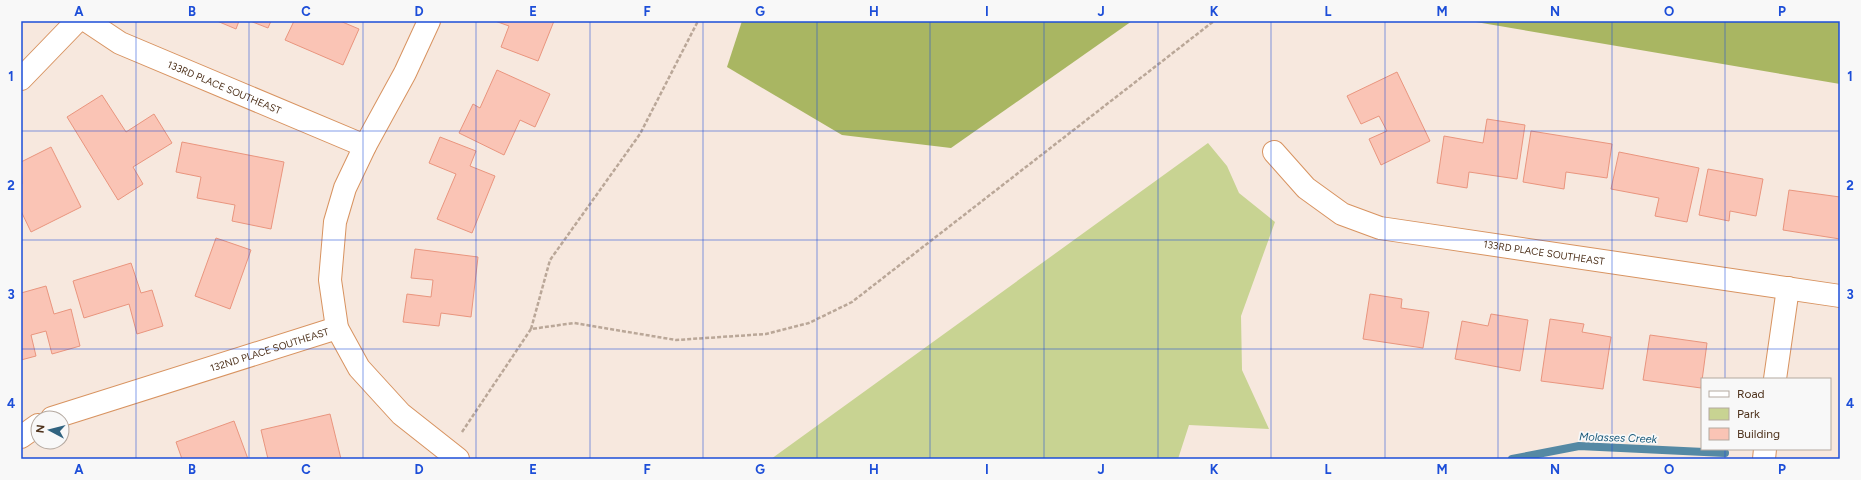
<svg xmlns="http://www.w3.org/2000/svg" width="1861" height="480" viewBox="0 0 1861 480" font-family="Figtree,sans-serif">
<rect width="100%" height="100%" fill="#f7e8de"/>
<!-- green -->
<path fill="#c8d392" d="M1208,143L1227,166L1239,193L1275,222L1241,316L1242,370L1269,429L1189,425L1178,459H771Z"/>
<!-- forest -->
<g fill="#a9b662">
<path d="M742,21H1132L951,148L842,135L727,67Z"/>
<path d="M1470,21H1840V84Z"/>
</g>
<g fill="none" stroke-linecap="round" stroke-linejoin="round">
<!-- stream -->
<path stroke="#5589a4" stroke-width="8" d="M1512,459L1579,446L1725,453"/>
</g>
<!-- building -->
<g fill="#fac4b5" stroke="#e9957e">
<path d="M217,21H239L236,29Z"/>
<path d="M250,21H271L268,28Z"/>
<path d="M294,21H340L359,29L343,65L285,40Z"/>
<path d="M495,21H554L538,61L501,47L509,26Z"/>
<path d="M497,70L550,94L535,127L520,120L504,155L459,133L473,104L480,108Z"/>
<path d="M1397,72L1430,141L1381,165L1369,139L1387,131L1379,116L1361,124L1347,96Z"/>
<path d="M102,95L126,132L154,114L172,143L133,167L143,184L118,200L67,117Z"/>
<path d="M1487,119L1525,125L1517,179L1469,172L1467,188L1437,183L1444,136L1483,143Z"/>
<path d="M1531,131L1612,144L1607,178L1566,172L1564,189L1523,182Z"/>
<path d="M440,137L476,151L470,166L495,176L472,233L437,219L456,174L429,163Z"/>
<path d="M182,142L284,162L271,229L232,221L235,205L197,198L201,177L176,172Z"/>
<path d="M51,147L81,207L31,232L21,211V185L22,184L21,162Z"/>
<path d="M1619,152L1699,168L1687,222L1655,216L1659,198L1611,189Z"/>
<path d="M1708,169L1763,179L1756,216L1730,211L1729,221L1699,215Z"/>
<path d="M1789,190L1840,197V239L1783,230Z"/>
<path d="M216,238L251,250L230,309L195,296Z"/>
<path d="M415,249L478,257L471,317L441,313L439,326L403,322L407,294L431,297L433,280L411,278Z"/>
<path d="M131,263L141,293L152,290L163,326L137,334L129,304L84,318L73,281Z"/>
<path d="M46,286L54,314L71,309L80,346L52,354L46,331L31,335L36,356L21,360V293Z"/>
<path d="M1370,294L1402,299L1401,308L1429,312L1423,348L1363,339Z"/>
<path d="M1491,314L1528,320L1520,371L1455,359L1462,321L1488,326Z"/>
<path d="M1550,319L1584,324L1582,332L1611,337L1603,389L1541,381Z"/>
<path d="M1650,335L1707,343L1701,388L1643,380Z"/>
<path d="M330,414L341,459H268L261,430Z"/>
<path d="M234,421L248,459H182L176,442Z"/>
</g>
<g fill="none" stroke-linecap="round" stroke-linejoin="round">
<!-- street casing -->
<g stroke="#d89360" stroke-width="24">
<g id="street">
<path id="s1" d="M87,21L120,43L365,146"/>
<path d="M21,79L77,21"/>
<path id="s2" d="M1274,152L1306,188L1342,214L1380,228L1840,296"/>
<path d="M1775,379L1788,288"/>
<path id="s3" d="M52,418L337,328"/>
<path d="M21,437L38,425"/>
<path d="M1764,459L1765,449"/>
</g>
</g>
<!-- secondary casing -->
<g stroke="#d89360" stroke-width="24">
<path id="secondary" d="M429,21L405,73L365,146L345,188L335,222L330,280L337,328L359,368L401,414L458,459"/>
</g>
<!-- path -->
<g stroke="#baa798" stroke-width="2.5" stroke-dasharray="4 2" stroke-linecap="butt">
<path d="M531,329L550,260L640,134L698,21"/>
<path d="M462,432L531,329L574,323L676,340L766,334L809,323L852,302L1214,21"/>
</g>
<!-- street -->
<use href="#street" stroke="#fff" stroke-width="22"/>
<!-- secondary -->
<use href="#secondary" stroke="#fff" stroke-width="22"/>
</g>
<!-- grid -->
<path fill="none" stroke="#1d4ed8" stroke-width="1" stroke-opacity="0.55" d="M136,21V459M249,21V459M363,21V459M476,21V459M590,21V459M703,21V459M817,21V459M930,21V459M1044,21V459M1158,21V459M1271,21V459M1385,21V459M1498,21V459M1612,21V459M1725,21V379M21,131H1840M21,240H1840M21,349H1840M1725,449V459"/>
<g text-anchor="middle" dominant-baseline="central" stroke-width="3.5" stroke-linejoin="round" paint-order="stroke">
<!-- street labels -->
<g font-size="10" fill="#4e321c" stroke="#f8f8f8">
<text stroke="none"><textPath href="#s1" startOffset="153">133RD PLACE SOUTHEAST</textPath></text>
<text stroke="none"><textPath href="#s2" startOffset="299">133RD PLACE SOUTHEAST</textPath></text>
<text stroke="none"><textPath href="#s3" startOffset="228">132ND PLACE SOUTHEAST</textPath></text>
</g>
<!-- water labels -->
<g font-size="11" font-style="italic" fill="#18597a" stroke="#f8f8f8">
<text transform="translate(1618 438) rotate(2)">Molasses Creek</text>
</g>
</g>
<!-- border -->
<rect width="1861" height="480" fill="none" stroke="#f8f8f8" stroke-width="44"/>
<!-- legend -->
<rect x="1701" y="378" width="130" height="72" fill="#f8f8f8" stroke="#b4a9a0"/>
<rect x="1709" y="391" width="20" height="6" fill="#ffffff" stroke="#b4a9a0"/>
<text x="1737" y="398" font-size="12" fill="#4e321c">Road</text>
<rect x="1709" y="408" width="20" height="12" fill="#c8d392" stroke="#b4a9a0"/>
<text x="1737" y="418" font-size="12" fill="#4e321c">Park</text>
<rect x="1709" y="428" width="20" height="12" fill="#fac4b5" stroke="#b4a9a0"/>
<text x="1737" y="438" font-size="12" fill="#4e321c">Building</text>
<!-- north arrow -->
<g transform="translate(50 430) rotate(277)"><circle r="19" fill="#f8f8f8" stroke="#b4a9a0"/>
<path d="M0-3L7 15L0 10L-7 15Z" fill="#306380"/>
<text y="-6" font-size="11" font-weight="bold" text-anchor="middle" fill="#4e321c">N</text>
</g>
<rect x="22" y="22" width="1817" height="436" fill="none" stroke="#1d4ed8" stroke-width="1.5"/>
<g font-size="13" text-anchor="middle" font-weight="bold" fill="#1d4ed8">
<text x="79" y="16">A</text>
<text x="192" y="16">B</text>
<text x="306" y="16">C</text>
<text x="419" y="16">D</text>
<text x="533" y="16">E</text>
<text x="647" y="16">F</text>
<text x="760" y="16">G</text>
<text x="874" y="16">H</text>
<text x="987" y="16">I</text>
<text x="1101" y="16">J</text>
<text x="1214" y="16">K</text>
<text x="1328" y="16">L</text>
<text x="1442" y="16">M</text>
<text x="1555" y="16">N</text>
<text x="1669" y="16">O</text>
<text x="1782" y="16">P</text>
<text x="11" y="81">1</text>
<text x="1850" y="81">1</text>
<text x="11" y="190">2</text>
<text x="1850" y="190">2</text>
<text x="11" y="299">3</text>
<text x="1850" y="299">3</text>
<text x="11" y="408">4</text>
<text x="1850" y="408">4</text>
<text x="79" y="474">A</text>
<text x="192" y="474">B</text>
<text x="306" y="474">C</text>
<text x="419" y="474">D</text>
<text x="533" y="474">E</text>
<text x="647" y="474">F</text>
<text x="760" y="474">G</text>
<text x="874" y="474">H</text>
<text x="987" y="474">I</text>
<text x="1101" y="474">J</text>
<text x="1214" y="474">K</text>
<text x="1328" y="474">L</text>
<text x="1442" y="474">M</text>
<text x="1555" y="474">N</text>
<text x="1669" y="474">O</text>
<text x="1782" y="474">P</text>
</g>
</svg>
